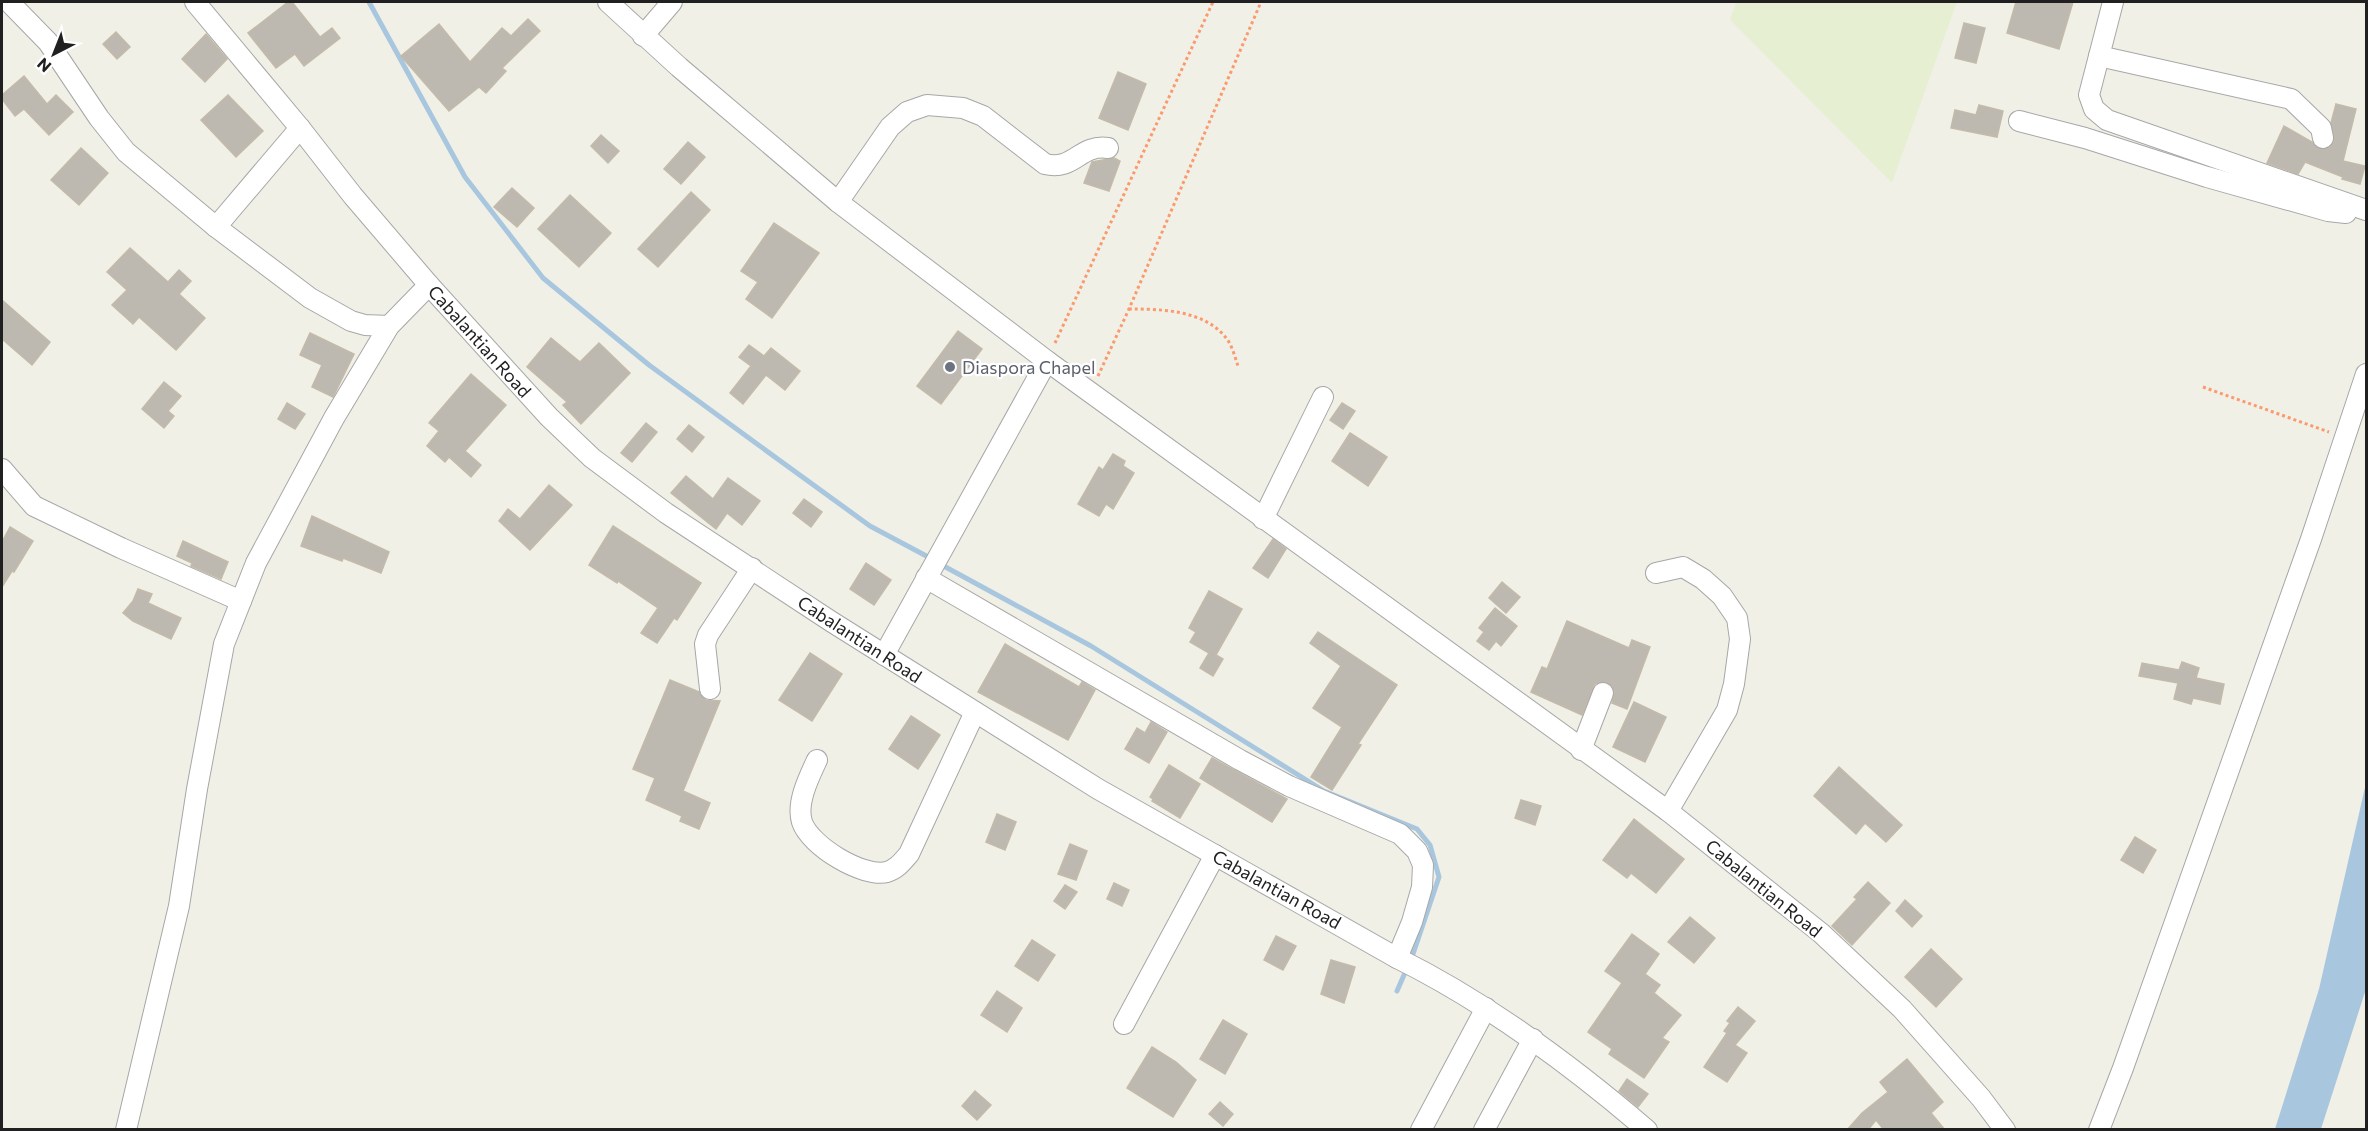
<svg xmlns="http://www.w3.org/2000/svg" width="2368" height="1131" viewBox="0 0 2368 1131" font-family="Commissioner,sans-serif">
<rect width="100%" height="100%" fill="#f1f0e7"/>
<!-- farmland -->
<path fill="#e7efd3" d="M1736,2H1957L1892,183L1730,20Z"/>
<!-- water -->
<path fill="#a8c7de" d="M2366,783V989L2321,1129H2275L2319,989Z"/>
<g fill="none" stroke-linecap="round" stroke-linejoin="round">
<!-- stream -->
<g stroke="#a8c7de" stroke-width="5">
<path d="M369,2L465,177L543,278L649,365L753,441L870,526L932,559"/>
<path d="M940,564L1091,646L1324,791L1417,829L1430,845L1439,877L1413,954"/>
<path d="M1397,991L1404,975"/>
</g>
</g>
<!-- building -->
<g fill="#beb9b0" stroke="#c3baa9" stroke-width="1.5">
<path d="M288,2H292L320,37L332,28L340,38L304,66L295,54L276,68L248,33Z"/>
<path d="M2016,2H2073L2059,49L2007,33Z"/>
<path d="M528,19L540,31L502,68L506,71L486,93L479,87L449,111L401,56L439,24L470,62L502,28L511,36Z"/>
<path d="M1964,23L1985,28L1976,63L1955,58Z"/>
<path d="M116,32L130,47L117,59L103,44Z"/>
<path d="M206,34L227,59L205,82L182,59Z"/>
<path d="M1118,72L1146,84L1128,130L1099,118Z"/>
<path d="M24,76L47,104L56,95L73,112L49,135L24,109L15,116L2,99V95Z"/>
<path d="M228,95L263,131L236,157L201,120Z"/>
<path d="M2336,104L2356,109L2343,161L2365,166L2360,184L2342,179L2343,177L2305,162L2298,174L2267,163L2284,126L2312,142L2319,149L2330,147L2334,141L2331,123Z"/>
<path d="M1979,105L2003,111L1997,137L1951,128L1955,110L1976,115Z"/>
<path d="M601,135L619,151L608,163L591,146Z"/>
<path d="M688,142L705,157L681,184L664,169Z"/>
<path d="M81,148L108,173L79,205L51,180Z"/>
<path d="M1114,158L1120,161L1109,191L1084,183L1092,162Z"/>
<path d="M512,188L534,208L517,227L494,207Z"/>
<path d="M691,192L710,210L658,267L638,249Z"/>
<path d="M570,195L611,233L579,267L538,229Z"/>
<path d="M774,223L819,253L772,318L746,299L758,282L741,271Z"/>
<path d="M130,248L168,282L179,270L191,281L179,294L205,318L176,350L139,317L133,324L112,305L127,290L107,272Z"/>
<path d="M2,300L50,342L32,365L2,339Z"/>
<path d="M958,331L982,349L941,404L917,386Z"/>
<path d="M310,333L354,354L333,397L312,387L322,365L300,355Z"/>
<path d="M551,338L580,362L599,343L630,373L581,424L563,405L567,402L527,367Z"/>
<path d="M749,345L764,356L771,348L800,371L785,390L766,375L743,404L730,393L751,366L739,357Z"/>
<path d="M471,374L506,405L465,451L481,465L471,477L449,457L445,462L427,446L439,431L429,423Z"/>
<path d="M164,382L181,396L168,411L174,416L164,428L142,409Z"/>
<path d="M287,403L305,414L295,429L278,419Z"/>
<path d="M1342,403L1355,411L1343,429L1330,420Z"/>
<path d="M646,423L657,432L632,462L621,453Z"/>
<path d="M689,425L704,437L692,452L677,439Z"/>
<path d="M1350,433L1387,457L1368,486L1332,461Z"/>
<path d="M1113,454L1125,461L1123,466L1134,473L1113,509L1106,504L1099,516L1078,504L1099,467L1103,470Z"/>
<path d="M686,476L713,499L728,478L760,501L742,525L727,513L716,529L671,493Z"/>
<path d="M549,485L572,505L530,550L499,521L508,509L520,519Z"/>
<path d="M804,499L822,512L811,527L793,513Z"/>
<path d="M312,516L389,552L381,573L343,558L342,561L301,546Z"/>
<path d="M613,526L701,583L677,620L674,618L657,643L641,633L658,608L618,581L617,583L589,565Z"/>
<path d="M10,527L33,541L14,572L12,571L2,587V542Z"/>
<path d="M1273,539L1286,549L1268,578L1253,568Z"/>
<path d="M183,541L228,562L221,579L191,566L192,563L177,556Z"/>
<path d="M866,563L891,580L874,605L850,589Z"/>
<path d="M1502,582L1520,597L1506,613L1489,598Z"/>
<path d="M138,589L152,594L148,603L181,618L171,639L133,621L123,613L133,601Z"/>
<path d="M1209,591L1242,609L1216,655L1223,659L1213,676L1200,668L1209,653L1190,642L1196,632L1189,628Z"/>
<path d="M1495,608L1517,626L1501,646L1496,641L1489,650L1477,641L1484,632L1479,628Z"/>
<path d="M1567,621L1629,648L1632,640L1650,647L1627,709L1612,703L1615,691L1607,682L1595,684L1582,715L1531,692L1542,667L1547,669Z"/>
<path d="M1318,632L1397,685L1358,744L1361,745L1332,790L1311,777L1342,727L1313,708L1341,666L1310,643Z"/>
<path d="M1005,644L1079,687L1082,682L1095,690L1068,740L978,692Z"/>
<path d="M810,653L842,674L812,721L779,700Z"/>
<path d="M2182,662L2199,668L2196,678L2224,684L2220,704L2193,698L2191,704L2174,699L2178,683L2139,676L2142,663L2179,670Z"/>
<path d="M670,680L699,692L706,700L720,701L683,791L710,803L699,829L680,821L682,816L646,800L655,778L633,769Z"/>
<path d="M1634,702L1666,717L1645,762L1613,747Z"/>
<path d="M911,716L940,735L918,769L889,749Z"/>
<path d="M1151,722L1167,732L1149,763L1125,749L1137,728L1145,733Z"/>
<path d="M1212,758L1287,799L1272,822L1200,778Z"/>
<path d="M1169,765L1200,784L1180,818L1152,801L1153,799L1150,797Z"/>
<path d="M1839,767L1902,825L1886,842L1865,823L1856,834L1814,796Z"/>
<path d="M1521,800L1541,806L1535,825L1515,818Z"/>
<path d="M997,814L1016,822L1005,850L986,842Z"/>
<path d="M1634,819L1684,859L1656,893L1631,873L1627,878L1603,860Z"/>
<path d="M2135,837L2156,850L2143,873L2121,860Z"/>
<path d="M1070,844L1087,851L1076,880L1058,874Z"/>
<path d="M1868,882L1890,903L1852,945L1832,926L1857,899L1854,897Z"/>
<path d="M1114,883L1129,890L1122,906L1107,899Z"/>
<path d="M1065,885L1077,892L1065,909L1054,901Z"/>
<path d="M1905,900L1922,916L1912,927L1896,911Z"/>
<path d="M1690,917L1715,938L1694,963L1668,942Z"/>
<path d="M1632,934L1659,954L1645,974L1660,985L1654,993L1681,1015L1662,1038L1669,1042L1644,1078L1609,1054L1612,1049L1588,1032L1622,983L1605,971Z"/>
<path d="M1276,936L1296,946L1283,970L1264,960Z"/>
<path d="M1032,940L1055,955L1038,981L1015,966Z"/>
<path d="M1931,949L1962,979L1936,1007L1905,977Z"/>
<path d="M1331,960L1355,967L1344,1003L1321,994Z"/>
<path d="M997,991L1022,1008L1007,1032L981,1015Z"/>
<path d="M1738,1007L1755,1021L1735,1045L1747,1053L1727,1082L1704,1067L1727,1033L1724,1031L1730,1023L1727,1021Z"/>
<path d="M1223,1020L1247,1034L1225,1074L1200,1059Z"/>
<path d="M1152,1047L1176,1062L1196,1080L1173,1117L1127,1088Z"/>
<path d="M1907,1059L1943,1102L1931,1113L1945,1130H1884L1876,1120L1868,1130H1847L1862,1113L1888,1092L1880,1082Z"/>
<path d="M1627,1079L1648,1094L1638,1107L1619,1091Z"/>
<path d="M975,1091L991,1105L977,1120L962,1106Z"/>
<path d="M1220,1102L1233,1114L1223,1126L1209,1114Z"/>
</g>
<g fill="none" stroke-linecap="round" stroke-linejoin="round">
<!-- minor casing -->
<g stroke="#a7a7a7" stroke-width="22">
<g id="minor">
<path d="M9,2L48,42L99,118L126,152L216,227L310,298L351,321L365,325L389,326"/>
<path d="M195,2L300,128L353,196L429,285L549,417L592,458L666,513L832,622L1098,789L1397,958C1488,1003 1570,1064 1647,1130"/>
<path d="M608,2L679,67L838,202L1047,361L1668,811L1821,933L1902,1009L1981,1098L2005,1130"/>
<path d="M2113,2L2089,95L2094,109L2107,120L2366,210"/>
<path d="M643,36L672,2"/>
<path d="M2099,56L2291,99L2321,128L2323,138"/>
<path d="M2019,121L2085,138L2207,177L2328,211L2346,213"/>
<path d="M838,202L890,127L907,112L927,105L963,108L983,116L1045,164C1075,171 1079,144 1108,148"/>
<path d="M216,227L300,128"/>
<path d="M2,469L34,506L121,548L241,601"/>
<path d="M1263,519L1323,397"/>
<path d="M1656,573L1683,567L1703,579L1722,596L1737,618L1740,639L1734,684L1727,710L1668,811"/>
<path d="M926,578L1240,760L1289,786L1400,834L1417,851L1423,865L1422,887L1412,922L1397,958"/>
<path d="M884,655L1047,361"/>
<path d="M710,689L705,644L708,635L752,568"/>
<path d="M1581,750L1603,693"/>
<path d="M817,760C809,777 796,803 802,822C810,846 863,878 887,872C897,869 902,862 909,854L975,712"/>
<path d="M1124,1024L1215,855"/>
<path d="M126,1130L179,906L197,789L224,644L256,563L334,418L389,326L429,285"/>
<path d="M1421,1130L1486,1008"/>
<path d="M1484,1130L1533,1039"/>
<path d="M2099,1130L2123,1068L2311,539L2366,374"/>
</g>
</g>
<!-- path -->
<g stroke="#fa9a6f" stroke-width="3" stroke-dasharray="3 3" stroke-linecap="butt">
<path d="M1129,309C1162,309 1205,310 1227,339C1232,346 1235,357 1238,366"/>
<path d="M1055,343L1213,2"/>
<path d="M1098,376L1129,309L1261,2"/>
<path d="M2203,387L2329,432"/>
</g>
<!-- minor -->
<use href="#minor" stroke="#fff" stroke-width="20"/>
</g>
<!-- markers -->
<circle fill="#6b7280" stroke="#fff" stroke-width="2" cx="950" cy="367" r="6"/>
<g text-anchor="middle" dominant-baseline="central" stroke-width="4.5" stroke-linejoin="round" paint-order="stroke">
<!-- street labels -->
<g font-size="18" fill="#202020" stroke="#fff">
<text transform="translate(480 341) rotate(48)">Cabalantian Road</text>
<text transform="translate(860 639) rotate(33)">Cabalantian Road</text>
<text transform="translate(1764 888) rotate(39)">Cabalantian Road</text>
<text transform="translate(1277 889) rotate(29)">Cabalantian Road</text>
</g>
<!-- worship labels -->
<g font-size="18" fill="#5b616d" stroke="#fff" text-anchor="start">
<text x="962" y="367">Diaspora Chapel</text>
</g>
</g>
<!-- border -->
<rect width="2368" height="1131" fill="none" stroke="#202020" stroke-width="6"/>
<!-- north arrow -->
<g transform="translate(54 54) rotate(222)" stroke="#ffffff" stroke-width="4.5" paint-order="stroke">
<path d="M0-4.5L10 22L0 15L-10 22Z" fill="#202020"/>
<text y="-9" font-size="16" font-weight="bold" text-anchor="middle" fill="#202020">N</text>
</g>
</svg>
